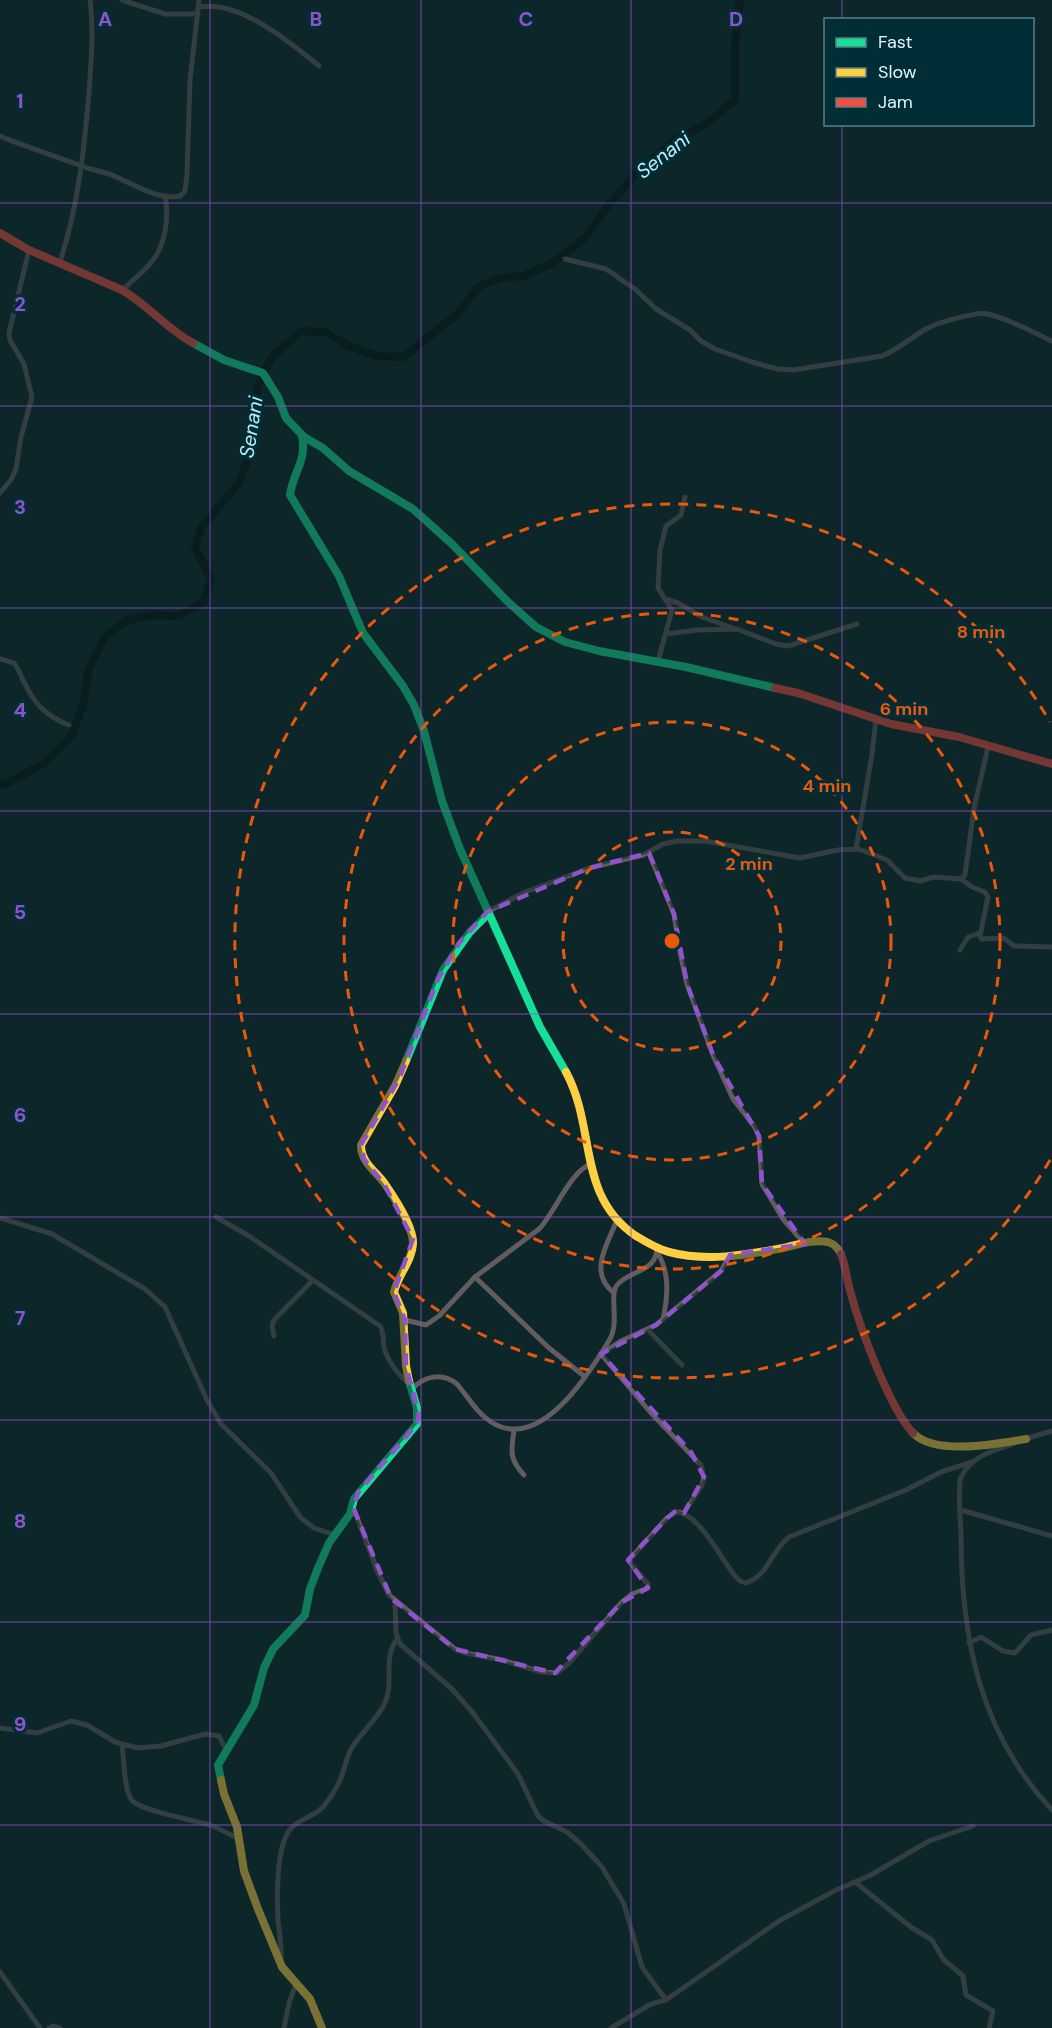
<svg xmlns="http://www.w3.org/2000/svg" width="1052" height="2028" viewBox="0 0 1052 2028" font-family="'DM Sans',sans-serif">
<rect width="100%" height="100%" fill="#0d262a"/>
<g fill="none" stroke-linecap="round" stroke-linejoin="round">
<!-- river -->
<path stroke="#051114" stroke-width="8" d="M0,785L10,782L43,764L72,735L84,702L88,671L104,638L125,621L151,615L179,616L204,601L211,580L195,547L201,528L238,484L251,452L256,419L257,388L263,373L274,355L302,331L326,332L348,346L377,356L403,357L457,314L479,287L500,278L524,276L551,264L584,239L607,207L636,173L676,139L711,121L735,99V45L740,0"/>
<!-- street -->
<g stroke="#625c5e" stroke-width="5">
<path d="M122,0L165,14H198"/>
<path d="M200,7C239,0 290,42 319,66"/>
<path d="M0,136C26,147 53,155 79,165C90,170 103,171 114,176C133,184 159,201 180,196L185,191L187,174L190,80L199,0"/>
<path d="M565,259L606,269L635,289L656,309L690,330L701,341L715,349L752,362L777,369L793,370L882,356C898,349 911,338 926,329C936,323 977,311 988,314C1010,319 1032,332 1052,341"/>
<path d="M60,262C78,207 84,150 89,93C91,62 94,31 90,0"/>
<path d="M122,290C132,281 145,271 153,260C166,243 169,216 165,196"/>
<path d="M0,493L11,480L16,469L21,437L32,397L24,364L10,340L9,333L29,250"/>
<path d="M665,599L678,603L702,617L733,628"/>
<path d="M666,634L697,630L737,629L776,644L788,646L857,624"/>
<path d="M0,659L14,663C19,669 21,677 25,684C35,705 48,717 69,725"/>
<path d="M658,661L672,610L658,588L660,550L666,526L681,515L685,497"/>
<path d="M856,849L872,754L876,719"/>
<path d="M649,853L674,914L680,952L687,984L713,1055L733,1099L754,1126L759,1136L762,1184L783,1219L805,1244"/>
<path d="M961,879L972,887L985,892L988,897L980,936L982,939L1004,938L1014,946L1052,947"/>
<path d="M487,912L523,893L589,868L643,855L663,844L677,841H705L800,858L838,850L859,849L887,860L905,878L920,881L934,877L961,879L965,875L974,808L988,747"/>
<path d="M960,950L968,937L980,933"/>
<path d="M216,1217L249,1236L380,1326C385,1335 382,1342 385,1351C389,1363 399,1375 409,1384"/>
<path d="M0,1218L52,1234L145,1289L165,1307L207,1400L221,1424L271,1473L300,1517L314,1528L335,1535"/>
<path d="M657,1252C670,1272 668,1296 663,1319"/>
<path d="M475,1277L549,1348L584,1376"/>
<path d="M613,1292C588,1272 608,1243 617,1220"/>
<path d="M405,1320L426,1325L439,1316L475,1277L539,1229C554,1214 572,1168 592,1164"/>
<path d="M648,1330L682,1365"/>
<path d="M274,1336L272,1326L274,1320L312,1281"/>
<path d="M412,1389C424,1376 442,1372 457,1384C468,1397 476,1412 491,1422C540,1453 589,1374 610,1339C620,1320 608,1294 618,1284C631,1270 657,1272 657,1247"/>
<path d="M514,1430C511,1451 509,1459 524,1475"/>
<path d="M1025,1439L1052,1431"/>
<path d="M1013,1444C992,1451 972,1456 961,1477C957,1492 961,1520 961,1536C961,1638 980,1733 1052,1810"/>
<path d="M353,1507L378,1573L389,1595L455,1649L465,1653L502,1660L541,1672L557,1673L569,1663L622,1602L632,1594L648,1588V1584L631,1564L630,1559L667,1518L676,1512C698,1512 722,1560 735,1576L740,1581L746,1583C769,1575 771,1551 789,1537L906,1490L941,1472L972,1462"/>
<path d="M961,1510L1052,1536"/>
<path d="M684,1513L702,1485L704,1477L701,1465L651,1413L601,1354L621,1341L656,1325L721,1271L730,1255"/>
<path d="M395,1601L396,1633L400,1644L452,1689L473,1713L518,1774L538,1816L544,1821L567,1832L581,1844L602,1867L624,1904L642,1967L666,2000"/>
<path d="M969,1643L981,1637L1003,1651L1015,1653L1031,1635L1052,1630"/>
<path d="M0,1728L37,1733L71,1721L87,1725L115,1742L138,1748L161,1746L205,1734L219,1736L226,1750"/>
<path d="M122,1745C124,1758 124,1789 131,1799C139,1811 194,1820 210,1825C220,1829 229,1834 239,1839"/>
<path d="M855,1882L912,1928L932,1940L943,1959L963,1976L966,1995L993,2011L989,2028"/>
<path d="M281,1962C282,1948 280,1935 278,1921C277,1898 276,1855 287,1834C295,1819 313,1818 323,1807C330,1799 336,1789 340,1780C345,1769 346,1759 351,1749C361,1733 375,1721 384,1705C395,1684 382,1659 397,1639"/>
<path d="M0,1972L40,2028"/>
<path d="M49,2028L53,2026L60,2028"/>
<path d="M284,2028L289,2003L296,1984"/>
<path d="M611,2028L651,2004L666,2000L779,1921L834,1891L869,1876L929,1841L973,1826"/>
</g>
<!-- fast -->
<g stroke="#16e098" stroke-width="8">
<path d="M193,343L224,360L263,373L278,397L286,418L304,437L323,448L349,471L413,509L452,544L507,601L536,627L565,642L599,651L686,667L775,688"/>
<path d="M302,436C307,461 293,472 290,495L339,576L363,633L403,686L414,705L424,731L442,801L460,849L540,1027L566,1072"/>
<path d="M406,1061L443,970L470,932L488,914"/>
<path d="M221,1780L218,1765L254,1705L264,1668L273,1649L305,1615L310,1589L318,1568L329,1543L350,1514L354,1499L417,1424V1408L409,1381"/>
</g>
<!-- slow -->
<g stroke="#ffcf43" stroke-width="8">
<path d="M406,1061L395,1086L361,1145C361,1163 376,1171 385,1184C394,1197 414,1228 413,1244C412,1261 398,1275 394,1292L403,1313L406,1366L409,1381"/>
<path d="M566,1072C597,1130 576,1195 636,1236C646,1242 657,1249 669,1252C706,1262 746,1255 783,1248C797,1245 813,1239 828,1242C835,1244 838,1248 841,1254"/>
<path d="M913,1433C935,1456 997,1444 1026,1439"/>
<path d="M221,1780L224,1794L237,1827L244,1871L258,1909L282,1967L310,1999L322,2028"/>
</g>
<!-- jam -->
<g stroke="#f24e42" stroke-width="8">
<path d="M0,233L29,250L122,290C148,305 167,329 193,343"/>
<path d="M775,688L798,693L891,724L959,737L1052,764"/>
<path d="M841,1254C846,1267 847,1281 851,1294C860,1328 890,1409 913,1433"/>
</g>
</g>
<!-- marked area -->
<path d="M0 0H1052V2028H0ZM649,853L674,914L687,984L713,1055L759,1136L762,1184L805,1244L730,1255L721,1271L656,1325L601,1354L691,1452L704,1477L684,1513L677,1510L667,1518L628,1560L648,1588L622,1602L555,1673L455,1649L391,1598L353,1507L359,1491L417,1424L419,1415L406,1366L405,1320L394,1292L413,1239L384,1184L364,1159L361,1145L399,1079L438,979L459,943L487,912L589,868Z" fill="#0d262a" fill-opacity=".55" fill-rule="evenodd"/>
<path fill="none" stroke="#8f54cb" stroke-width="4.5" stroke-dasharray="12 8" stroke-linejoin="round" d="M649,853L674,914L687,984L713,1055L759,1136L762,1184L805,1244L730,1255L721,1271L656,1325L601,1354L691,1452L704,1477L684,1513L677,1510L667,1518L628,1560L648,1588L622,1602L555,1673L455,1649L391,1598L353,1507L359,1491L417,1424L419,1415L406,1366L405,1320L394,1292L413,1239L384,1184L364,1159L361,1145L399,1079L438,979L459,943L487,912L589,868Z"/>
<!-- grid -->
<path fill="none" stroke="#8f54cb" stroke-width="1.5" stroke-opacity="0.55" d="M210,0V2028M421,0V2028M631,0V2028M842,0V20M842,124V2028M0,203H1052M0,406H1052M0,608H1052M0,811H1052M0,1014H1052M0,1217H1052M0,1420H1052M0,1622H1052M0,1825H1052"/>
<!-- distance rings -->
<g fill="none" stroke="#e8590c" stroke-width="3" stroke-dasharray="10 8">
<circle cx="672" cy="941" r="109"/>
<circle cx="672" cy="941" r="219"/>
<circle cx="672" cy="941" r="328"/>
<path d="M1050 1160A437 437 0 1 1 1050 722"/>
</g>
<g text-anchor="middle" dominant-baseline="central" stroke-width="6" stroke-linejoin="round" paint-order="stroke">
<!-- water labels -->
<g font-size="20" font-style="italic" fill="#bdeef8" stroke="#012e36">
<text transform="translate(663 155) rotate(-38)">Senani</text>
<text transform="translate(251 427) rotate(-81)">Senani</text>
</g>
</g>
<g font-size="20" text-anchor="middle" font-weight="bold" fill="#8f54cb" stroke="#012e36" stroke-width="6" stroke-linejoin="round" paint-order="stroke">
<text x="105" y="26">A</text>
<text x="316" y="26">B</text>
<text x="526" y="26">C</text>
<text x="736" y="26">D</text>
<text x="20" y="108">1</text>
<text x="20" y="311">2</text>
<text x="20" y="514">3</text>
<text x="20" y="717">4</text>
<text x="20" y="919">5</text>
<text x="20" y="1122">6</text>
<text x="20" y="1325">7</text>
<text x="20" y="1528">8</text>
<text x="20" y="1731">9</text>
</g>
<circle cx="672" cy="941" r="9" fill="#e8590c" stroke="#012e36" stroke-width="3"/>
<g font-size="18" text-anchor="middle" font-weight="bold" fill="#e8590c" stroke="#012e36" stroke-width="6" stroke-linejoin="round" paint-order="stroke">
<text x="981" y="638">8 min</text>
<text x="904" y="715">6 min</text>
<text x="827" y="792">4 min</text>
<text x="749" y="870">2 min</text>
</g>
<!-- legend -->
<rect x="824" y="18" width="210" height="108" fill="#012e36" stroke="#5a7e85" stroke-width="1.5"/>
<rect x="836" y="38" width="30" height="9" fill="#16e098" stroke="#5a7e85" stroke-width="1.5"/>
<text x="878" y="48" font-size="18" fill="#e0f6fb">Fast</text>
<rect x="836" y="68" width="30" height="9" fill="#ffcf43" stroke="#5a7e85" stroke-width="1.5"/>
<text x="878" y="78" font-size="18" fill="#e0f6fb">Slow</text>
<rect x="836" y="98" width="30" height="9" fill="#f24e42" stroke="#5a7e85" stroke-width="1.5"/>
<text x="878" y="108" font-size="18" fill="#e0f6fb">Jam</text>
</svg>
